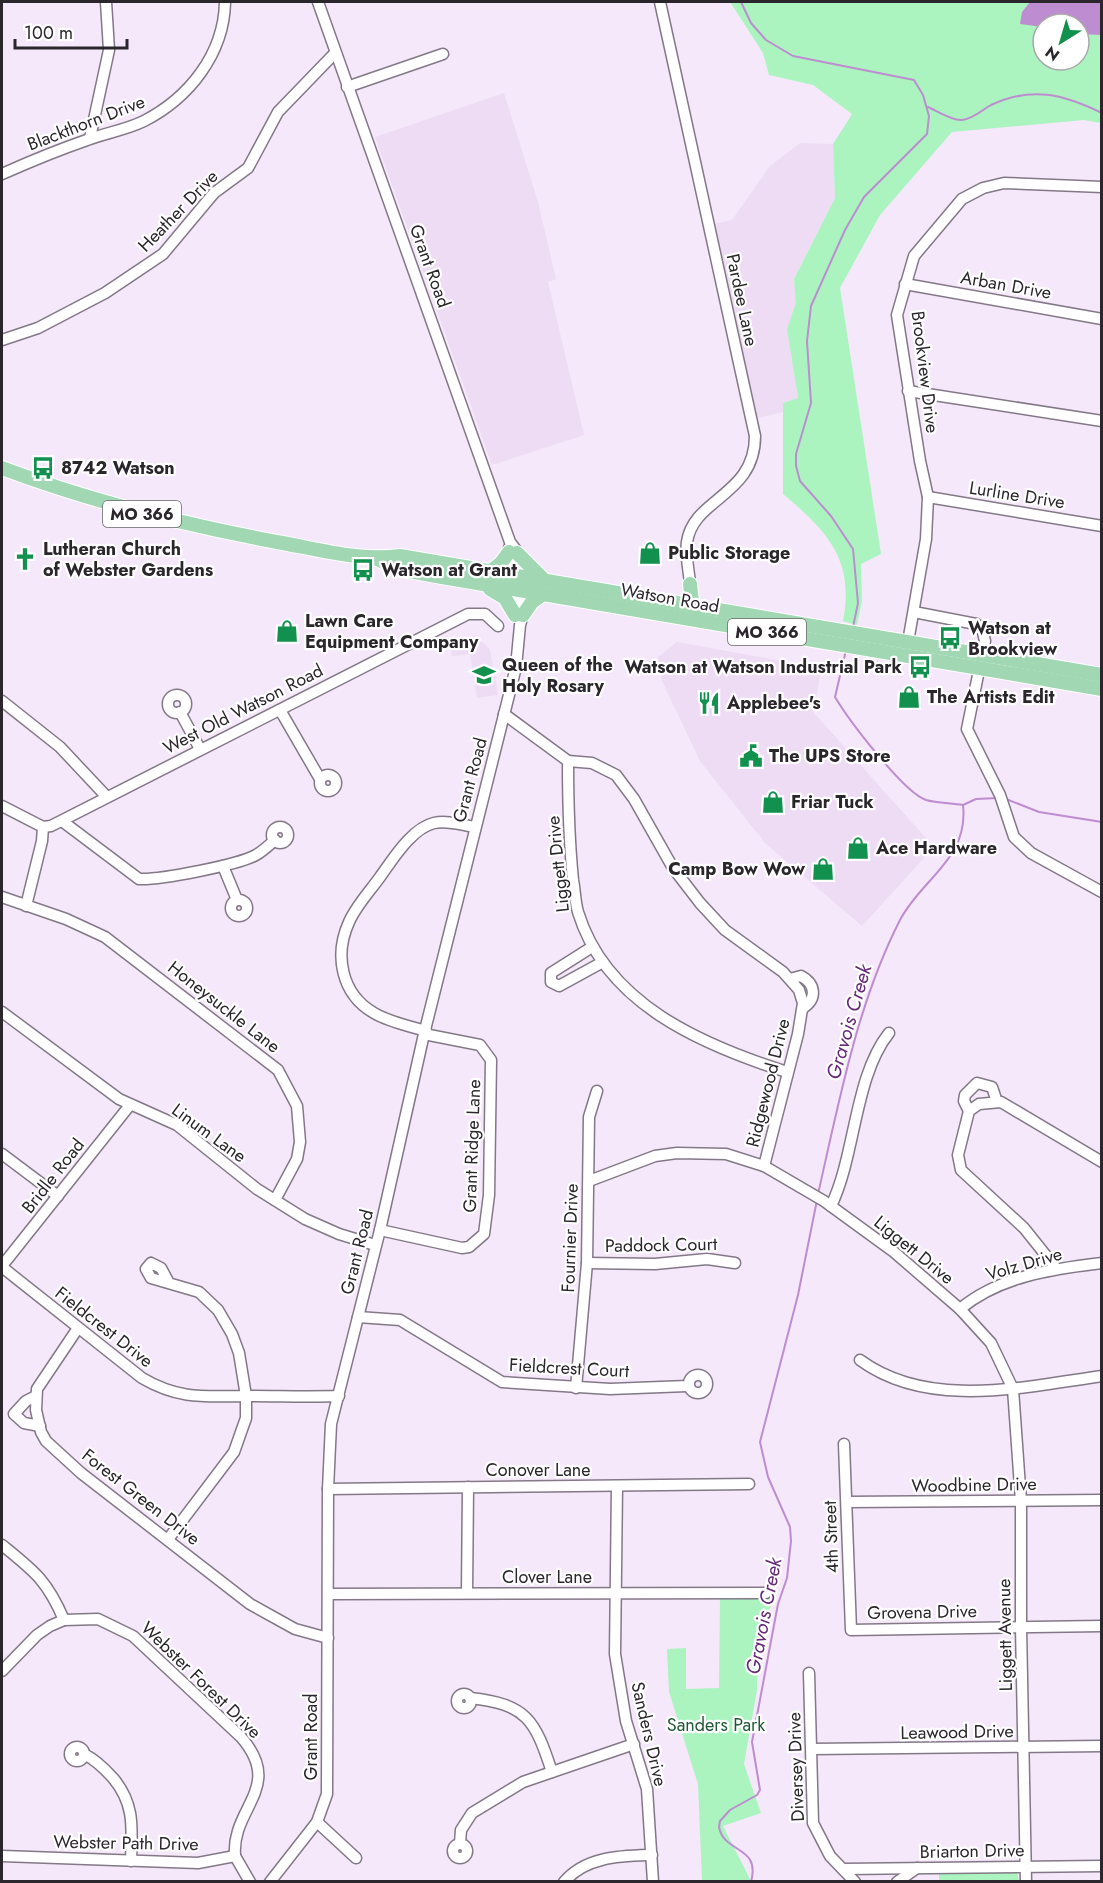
<svg xmlns="http://www.w3.org/2000/svg" width="1103" height="1883" viewBox="0 0 1103 1883" font-family="Jost,sans-serif">
<rect width="100%" height="100%" fill="#f5e8fa"/>
<!-- built -->
<g fill="#eddcf4">
<path d="M504,93L538,202L556,279L548,282L584,435L492,465L375,137Z"/>
<path d="M800,143L833,144L835,198L794,279L797,303L787,329L798,398L783,403V412L758,418L714,224L732,220L770,166Z"/>
<path d="M475,636L478,642H483L490,650L498,695L477,698L470,654L452,656L449,641Z"/>
<path d="M677,642L821,668L814,713L934,847L862,926L765,843L700,761L662,681L658,657Z"/>
</g>
<!-- green -->
<g fill="#abf4c0" fill-rule="evenodd">
<path d="M730,2H1101V123L1084,120L952,132L880,215L840,288L881,554L861,564L862,601L857,625L843,621C855,560 827,531 783,494V403L798,398L787,329L796,303L794,279L835,198L833,144L852,114L813,85L769,75L763,53ZM1043,24H1079V60H1043Z"/>
<path d="M720,1596H774L758,1642L757,1690L744,1764L761,1813L723,1826L751,1881H702L698,1784L669,1692L667,1649L686,1648V1689L719,1688Z"/>
<path d="M939,1871L1017,1872L1019,1881H939Z"/>
</g>
<!-- water -->
<path fill="#be8cd0" d="M1030,2H1101V35L1079,34V24H1043V27L1020,24L1022,12Z"/>
<g fill="none" stroke-linecap="round" stroke-linejoin="round">
<!-- stream -->
<g stroke="#be8cd0" stroke-width="2">
<path d="M741,2L751,23L766,40L793,56L914,80L923,95L929,116L927,134L864,197L845,230L811,306L807,341L811,403L796,454V466L800,481L831,516L853,549L858,603L853,627"/>
<path d="M928,107C937,111 952,121 962,120C973,119 982,110 991,105C1031,86 1063,94 1102,113"/>
<path d="M1006,799L1039,812L1102,822"/>
<path d="M963,805L976,799L998,798"/>
<path d="M818,1194C839,1102 857,1004 900,920C922,878 969,859 963,805C951,803 937,803 926,800C903,792 848,719 835,697L846,650"/>
<path d="M751,1882C761,1845 724,1854 719,1827L720,1821L730,1810L757,1795L760,1790L752,1742L778,1604L787,1578L791,1541L790,1527L768,1477L760,1442L798,1295L817,1200"/>
</g>
<!-- minor casing -->
<g stroke="#837887" stroke-width="13">
<g id="minor">
<path d="M660,2L755,436C755,496 693,498 687,542C685,555 689,570 690,584"/>
<path d="M347,87L443,54"/>
<path d="M90,138L109,50L106,2"/>
<path d="M2,174C29,162 58,150 87,140C105,133 126,130 144,121C189,98 224,54 225,2"/>
<path d="M905,284L1102,319"/>
<path d="M2,340L38,328L105,293L163,254L214,193L248,168L278,112L335,53"/>
<path d="M908,391L1102,421"/>
<path d="M928,497L1102,526"/>
<path d="M509,548L515,613"/>
<path d="M914,612L976,624L982,628L985,641L967,729L1000,795L1014,837L1031,853L1102,892"/>
<path d="M908,642L926,539L928,497L920,461L897,315L914,256L962,199L983,188L1004,183L1102,187"/>
<circle cx="177" cy="704" r="9"/>
<path d="M2,701L60,747L106,796"/>
<path d="M280,710L320,779"/>
<path d="M180,712L200,749"/>
<path d="M504,714L568,761C568,801 569,840 573,880C575,890 575,902 578,912C606,1004 702,1045 787,1072"/>
<path d="M568,761L592,763L616,775L634,799L673,868L700,903L725,930L783,972L799,990L803,1003L798,1034L764,1166"/>
<circle cx="328" cy="783" r="8"/>
<path d="M2,806L43,827L51,826L468,614H485L498,626"/>
<path d="M62,821L139,879C160,880 238,865 256,855C263,851 269,845 275,840"/>
<circle cx="280" cy="835" r="8"/>
<path d="M223,866L237,900"/>
<path d="M2,897L66,919L105,937L278,1070L297,1106L300,1142L297,1159L275,1200"/>
<circle cx="239" cy="908" r="8"/>
<path d="M26,906L42,841L43,827"/>
<path d="M592,947L551,973V982L559,986L601,963"/>
<path d="M790,979L801,976C816,984 817,999 803,1008"/>
<path d="M2,1012L119,1099L177,1125L257,1189L305,1219L339,1234L375,1245"/>
<path d="M426,1031C409,1026 389,1022 374,1013C341,994 334,955 349,922C356,906 370,891 380,877C393,859 412,828 434,823C447,820 462,825 474,827"/>
<path d="M969,1111L964,1101L965,1095L977,1083L992,1087L997,1102"/>
<path d="M2,1154L58,1196"/>
<path d="M589,1181L655,1156L677,1153L726,1154L764,1166L824,1201L894,1252L960,1309L991,1343L1013,1389L1021,1501V1627L1026,1882"/>
<path d="M831,1206C856,1154 854,1077 889,1033"/>
<path d="M380,1230L462,1248L469,1247L484,1234L489,1195L491,1060L480,1045L424,1034"/>
<path d="M587,1263L655,1264L707,1259L735,1263"/>
<path d="M2,1266L130,1105"/>
<path d="M2,1267L142,1378C181,1401 208,1396 250,1396C280,1396 309,1397 339,1396"/>
<path d="M1056,1268L1024,1228L961,1170L958,1155L969,1111L979,1104L1001,1102L1102,1162"/>
<path d="M960,1309C1000,1276 1052,1269 1102,1263"/>
<path d="M358,1317L400,1320L502,1382L610,1389L687,1386"/>
<path d="M78,1328L37,1389L36,1410L41,1432L46,1441L81,1473L250,1604L295,1629L328,1638"/>
<path d="M860,1360C928,1410 1024,1387 1102,1376"/>
<circle cx="698" cy="1384" r="9"/>
<path d="M576,1388L587,1263L589,1117L597,1091"/>
<path d="M36,1396L26,1401L14,1414L24,1423L40,1426"/>
<path d="M844,1444L851,1630L1102,1626"/>
<path d="M617,1486L615,1654L626,1721L647,1789L653,1882"/>
<path d="M328,1489L749,1484"/>
<path d="M847,1502L1102,1500"/>
<path d="M169,1538L234,1452L246,1418V1396L239,1353L232,1334L218,1310L199,1292L151,1278L146,1269L151,1263L161,1268L169,1283"/>
<path d="M2,1545C34,1571 47,1580 64,1620"/>
<path d="M467,1593L468,1487"/>
<path d="M329,1594L766,1593"/>
<path d="M2,1671L37,1635L50,1626L64,1620L98,1619L133,1636L241,1737C285,1788 231,1807 235,1856"/>
<path d="M809,1673L813,1823L830,1856L855,1882"/>
<circle cx="464" cy="1701" r="7"/>
<path d="M470,1698C527,1704 535,1720 552,1772"/>
<circle cx="77" cy="1754" r="7"/>
<path d="M812,1749L1102,1746"/>
<path d="M84,1754C96,1760 104,1768 113,1778C135,1804 132,1828 131,1861"/>
<path d="M317,1822L356,1858"/>
<path d="M460,1843L461,1830L472,1813L523,1782L634,1744"/>
<circle cx="460" cy="1851" r="7"/>
<path d="M2,1856L198,1863L235,1856L250,1882"/>
<path d="M844,1869L1102,1866"/>
<path d="M270,1882L317,1822L327,1794L328,1489L331,1424L380,1230L424,1034L516,667L520,625L523,615L516,550L510,542L318,2"/>
<path d="M564,1882C586,1856 621,1856 652,1855"/>
<path d="M897,1882L917,1868"/>
</g>
</g>
<!-- major casing -->
<g stroke="#fff" stroke-width="16">
<g id="major">
<path d="M2,468C95,503 189,526 288,544C325,551 363,561 400,556L1102,675"/>
<path d="M517,553L543,579"/>
<path d="M377,559L398,569L442,577L1102,689"/>
<path d="M491,571L501,563L509,552"/>
<path d="M690,584L692,602L698,613"/>
<path d="M490,589L505,598L515,615"/>
<path d="M523,615L532,602L543,594"/>
</g>
</g>
<!-- minor -->
<use href="#minor" stroke="#fff" stroke-width="10"/>
<!-- major -->
<use href="#major" stroke="#a1d8b3" stroke-width="14"/>
</g>
<!-- icons -->
<defs>
<g id="bus-bare" transform="scale(1.8)"><path d="M-5-6H5V4H4V6H2V4H-2V6H-4V4H-5ZM-3.5-4V0h7V-4ZM-3.5 1.2v1.5H-2V1.2ZM2 1.2v1.5H3.5V1.2Z" fill="#12904d" stroke="#fff" stroke-width="2.5" paint-order="stroke"/></g>
<g id="shop-bare" transform="scale(1.8)"><path d="M-5-2.5h2.3a2.7 3.5 0 0 1 5.4 0H5L5.5 6h-11ZM-1.5-2.5h3a1.5 2.3 0 0 0-3 0Z" fill="#12904d" stroke="#fff" stroke-width="2.5" paint-order="stroke"/></g>
<g id="church-bare" transform="scale(1.8)"><path d="M-1.2-6h2.4v3.5h3.3v2.4h-3.3V6h-2.4V-.1h-3.3v-2.4h3.3Z" fill="#12904d" stroke="#fff" stroke-width="2.5" paint-order="stroke"/></g>
<g id="school-bare" transform="scale(1.8)"><path d="M0-5L7-2L0 1L-7-2ZM-4 1L0 2.5L4 1V4Q0 6-4 4Z" fill="#12904d" stroke="#fff" stroke-width="2.5" paint-order="stroke"/></g>
<g id="restaurant-bare" transform="scale(1.8)"><path d="M-5-6h1v4h1v-4h1v4h1v-4h1v5L-1.5 .5V6h-2V.5L-5-1ZM5-6V6H3V1.5H1.5Q1.5-4 5-6Z" fill="#12904d" stroke="#fff" stroke-width="2.5" paint-order="stroke"/></g>
<g id="civic-bare" transform="scale(1.8)"><path d="M-.6-6.5H3V-4.5H.6V-3L4-1V1h2V6H-6V1h2V-1L-.6-3ZM-1.2 2.5V6h2.4V2.5Z" fill="#12904d" stroke="#fff" stroke-width="2.5" paint-order="stroke"/></g>
</defs>
<g fill-rule="evenodd">
<use href="#bus-bare" x="43" y="468"/>
<use href="#shop-bare" x="650" y="553"/>
<use href="#church-bare" x="25" y="559"/>
<use href="#bus-bare" x="363" y="570"/>
<use href="#shop-bare" x="287" y="631"/>
<use href="#bus-bare" x="950" y="638"/>
<use href="#bus-bare" x="920" y="667"/>
<use href="#school-bare" x="484" y="675"/>
<use href="#shop-bare" x="909" y="697"/>
<use href="#restaurant-bare" x="709" y="703"/>
<use href="#civic-bare" x="751" y="756"/>
<use href="#shop-bare" x="773" y="802"/>
<use href="#shop-bare" x="858" y="848"/>
<use href="#shop-bare" x="823" y="869"/>
</g>
<g text-anchor="middle" dominant-baseline="central" stroke-width="4.5" stroke-linejoin="round" paint-order="stroke">
<!-- shield labels -->
<g fill="#fff" stroke="#6a676b" stroke-width="1.5">
<rect x="103" y="501" width="78" height="26" rx="4.5"/>
<rect x="728" y="619" width="78" height="26" rx="4.5"/>
</g>
<g font-size="16" font-weight="bold" fill="#2a262c">
<text x="142" y="514">MO 366</text>
<text x="767" y="632">MO 366</text>
</g>
<!-- street labels -->
<g font-size="18" fill="#2a262c" stroke="#fff">
<text transform="translate(86 123) rotate(-21)">Blackthorn Drive</text>
<text transform="translate(178 211) rotate(-46)">Heather Drive</text>
<text transform="translate(430 266) rotate(70)">Grant Road</text>
<text transform="translate(1006 285) rotate(10)">Arban Drive</text>
<text transform="translate(742 300) rotate(78)">Pardee Lane</text>
<text transform="translate(925 372) rotate(83)">Brookview Drive</text>
<text transform="translate(1017 495) rotate(9)">Lurline Drive</text>
<text transform="translate(670 598) rotate(10)">Watson Road</text>
<text transform="translate(243 709) rotate(-27)">West Old Watson Road</text>
<text transform="translate(470 780) rotate(-75)">Grant Road</text>
<text transform="translate(558 864) rotate(-96)">Liggett Drive</text>
<text transform="translate(224 1007) rotate(38)">Honeysuckle Lane</text>
<text transform="translate(768 1083) rotate(-76)">Ridgewood Drive</text>
<text transform="translate(209 1133) rotate(36)">Linum Lane</text>
<text transform="translate(472 1146) rotate(-88)">Grant Ridge Lane</text>
<text transform="translate(53 1176) rotate(-52)">Bridle Road</text>
<text transform="translate(570 1238) rotate(-88)">Fournier Drive</text>
<text transform="translate(661 1245) rotate(-1)">Paddock Court</text>
<text transform="translate(914 1250) rotate(39)">Liggett Drive</text>
<text transform="translate(357 1252) rotate(-76)">Grant Road</text>
<text transform="translate(1024 1264) rotate(-16)">Volz Drive</text>
<text transform="translate(104 1327) rotate(38)">Fieldcrest Drive</text>
<text transform="translate(569 1368) rotate(3)">Fieldcrest Court</text>
<text x="538" y="1470">Conover Lane</text>
<text transform="translate(974 1485) rotate(-1)">Woodbine Drive</text>
<text transform="translate(141 1497) rotate(38)">Forest Green Drive</text>
<text transform="translate(831 1537) rotate(-92)">4th Street</text>
<text x="547" y="1577">Clover Lane</text>
<text transform="translate(922 1612) rotate(-1)">Grovena Drive</text>
<text transform="translate(1005 1635) rotate(-91)">Liggett Avenue</text>
<text transform="translate(201 1680) rotate(44)">Webster Forest Drive</text>
<text transform="translate(957 1732) rotate(-1)">Leawood Drive</text>
<text transform="translate(649 1734) rotate(77)">Sanders Drive</text>
<text transform="translate(311 1737) rotate(-90)">Grant Road</text>
<text transform="translate(796 1767) rotate(-92)">Diversey Drive</text>
<text transform="translate(126 1843) rotate(1)">Webster Path Drive</text>
<text transform="translate(972 1851) rotate(-1)">Briarton Drive</text>
</g>
<!-- poi labels -->
<g font-size="18" font-weight="bold" fill="#2a262c" stroke="#fff" text-anchor="start">
<text x="61" y="468">8742 Watson</text>
<text x="43" y="549">Lutheran Church<tspan x="43" dy="21">of Webster Gardens</tspan></text>
<text x="668" y="553">Public Storage</text>
<text x="381" y="570">Watson at Grant</text>
<text x="305" y="621">Lawn Care<tspan x="305" dy="21">Equipment Company</tspan></text>
<text x="968" y="628">Watson at<tspan x="968" dy="21">Brookview</tspan></text>
<text x="502" y="665">Queen of the<tspan x="502" dy="21">Holy Rosary</tspan></text>
<text x="902" y="667" text-anchor="end">Watson at Watson Industrial Park</text>
<text x="927" y="697">The Artists Edit</text>
<text x="727" y="703">Applebee's</text>
<text x="769" y="756">The UPS Store</text>
<text x="791" y="802">Friar Tuck</text>
<text x="876" y="848">Ace Hardware</text>
<text x="805" y="869" text-anchor="end">Camp Bow Wow</text>
</g>
<!-- park labels -->
<g font-size="18" fill="#1f5834" stroke="#fff">
<text x="716" y="1725">Sanders Park</text>
</g>
<!-- water labels -->
<g font-size="20" font-style="italic" fill="#672a7b" stroke="#fff">
<text transform="translate(849 1022) rotate(-74)">Gravois Creek</text>
<text transform="translate(764 1616) rotate(-79)">Gravois Creek</text>
</g>
</g>
<!-- border -->
<rect width="1103" height="1883" fill="none" stroke="#2a262c" stroke-width="6"/>
<!-- north arrow -->
<g transform="translate(1061 42) rotate(217)"><circle r="28" fill="#ffffff" stroke="#aaa8ab" stroke-width="1.5"/>
<path d="M0-4.5L10 22L0 15L-10 22Z" fill="#12904d"/>
<text y="-9" font-size="16" font-weight="bold" text-anchor="middle" fill="#2a262c">N</text>
</g>
<!-- scale -->
<path d="M15 39v9h112v-9" fill="none" stroke="#2a262c" stroke-width="3"/>
<text x="24" y="39" font-size="18" fill="#2a262c" stroke="#ffffff" stroke-width="4.5" paint-order="stroke">100 m</text>
</svg>
